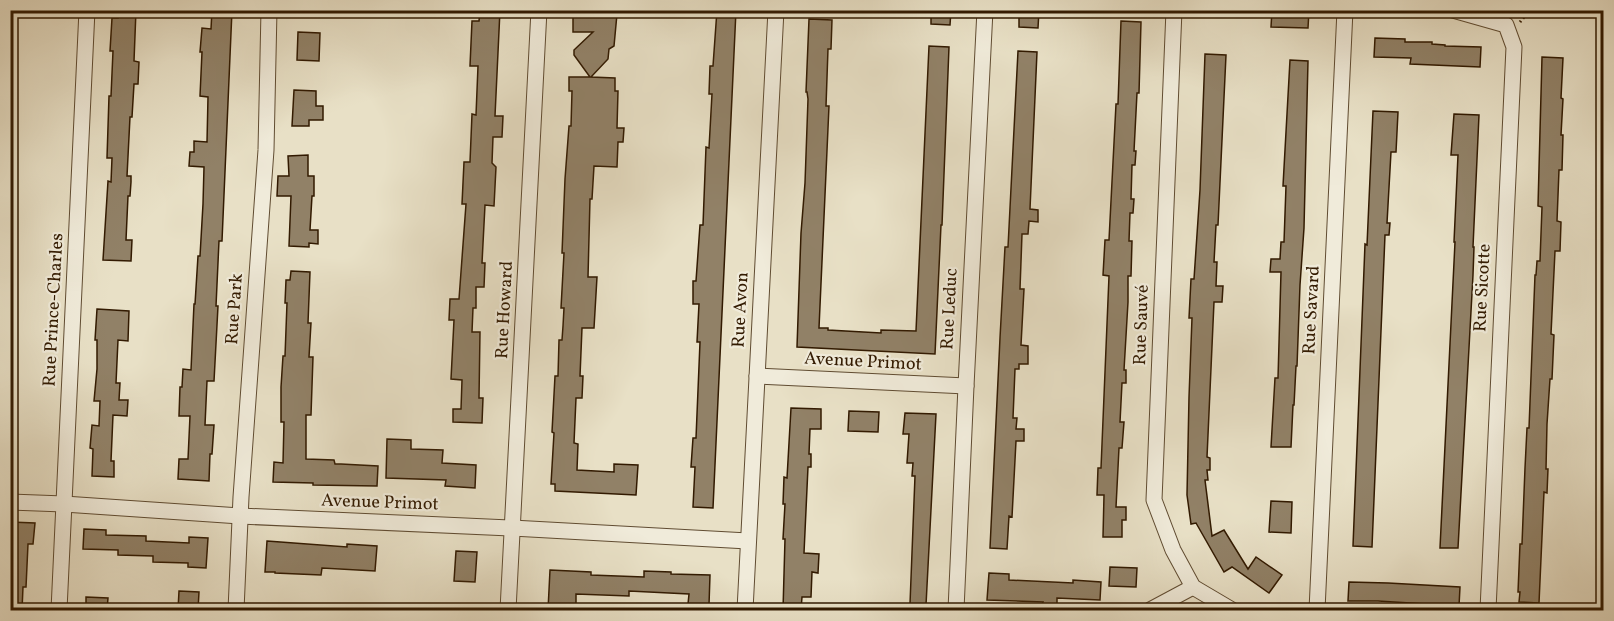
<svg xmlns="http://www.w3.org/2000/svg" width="1614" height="621" viewBox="0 0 1614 621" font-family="Vollkorn,serif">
<rect width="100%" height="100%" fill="#e8e0c6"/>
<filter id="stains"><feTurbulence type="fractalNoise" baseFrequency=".00333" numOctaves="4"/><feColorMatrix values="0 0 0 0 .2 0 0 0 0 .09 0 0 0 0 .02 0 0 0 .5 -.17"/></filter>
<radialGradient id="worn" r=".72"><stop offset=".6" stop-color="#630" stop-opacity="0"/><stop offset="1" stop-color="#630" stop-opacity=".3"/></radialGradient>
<!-- building -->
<g fill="#918167" stroke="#321a01" stroke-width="1.5">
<path d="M118,10H136L134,61L139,62L138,84H134L132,117H130L127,176H131V182L130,196H128L126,240H132L131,261L103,260L108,181L111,182L112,158H107L109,96H111L113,51H110L112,18H118Z"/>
<path d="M212,10H232L222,241H219L216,306H218L214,381H207L205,425H214L212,454H210L209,481L178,479L179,459H188L190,416H179L180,387H182L183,369L191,370L194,304H195L198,256H200L203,204L204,167L189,166L190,152H194V141L207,142L208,97L200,96L202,52H200L202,28L211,29Z"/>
<path d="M480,10H500L495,116H503L502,137H493L492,163L496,167L494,206L485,205L482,263H485L484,287H476V308H473L472,332H480L479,398H483L482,423L453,422V409H461L462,380L451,379L454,320H449L450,299H459L466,204H462L464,162H470L472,114L476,115L478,66H470L472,21H479Z"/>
<path d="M717,10H736L713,508L693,507L695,467H691L693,438H696L700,342H697L699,304H693V281H696L700,225H703L706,147L709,148L712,94H709L710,66H713Z"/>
<path d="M931,10H951L950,25L931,24Z"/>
<path d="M1019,10H1039L1038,28L1019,27Z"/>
<path d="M1272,10H1309L1308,28L1271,27Z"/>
<path d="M573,12L617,14L614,46L609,49L608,59L591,77L615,78V91H618L617,128H624L623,142H618L617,167L594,166L592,199H590L588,277H597L594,328H582L580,376H583L582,398H576L574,443L578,444L577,470L614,472V464L638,465L636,495L555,491V484H551L554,433L552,432L555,376H558L559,340H562L563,326L564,308H561L564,253H562L565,179L569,126H571L572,91H569V77H590L574,55V50L593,32H573Z"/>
<path d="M809,19L832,20L831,49H828L826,106H829L819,328H828V330L881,333V330L916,331L929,46L949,47L942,225H941L935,354L797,347L801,233L805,183L808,99L807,92H806Z"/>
<path d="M1121,21L1141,22L1139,93H1137L1134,151H1136L1135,165H1132L1131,199H1134L1133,213H1130L1129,241H1132L1131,276H1128V302L1124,370H1126V383H1122L1120,422H1124L1122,448H1119L1116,507H1126V520H1122V537H1103L1104,495H1097L1098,468H1101L1109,276L1103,275L1105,240H1109L1116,104H1118Z"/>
<path d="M298,32L320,33L319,61L297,60Z"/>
<path d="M1375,38L1405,39V42H1432V44L1445,45V46L1481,47L1480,67L1410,64L1411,58L1374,57Z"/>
<path d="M1018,51L1037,52L1030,209L1038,210V222L1029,221L1028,234H1022L1020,289H1024L1021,345L1028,346V364H1019V369H1015L1013,418H1017L1016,429H1024V441H1016L1012,517L1009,516L1007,549L990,548L1000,338L1005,247H1008L1010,208Z"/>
<path d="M1205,54L1226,55L1218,225H1216L1214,262H1217L1216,286H1223L1222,302H1214L1207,457L1210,458V470H1207L1208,480H1205L1212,536L1224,530L1248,569L1256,557L1282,575L1269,593L1232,567L1224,572L1196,523L1191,524L1187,495L1189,397L1192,318H1189L1191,279H1194L1200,190Z"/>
<path d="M1542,57L1563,58L1561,98L1563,99L1561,135H1563L1562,170H1559L1557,221L1561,222L1560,251H1555L1551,334L1554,335L1552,379H1550L1547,424L1546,469H1548L1547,493L1544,492L1539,603L1519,602L1520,592H1518L1520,544H1522L1525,468L1527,428H1529L1535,275H1536L1537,261H1540L1542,207L1538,206Z"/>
<path d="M1290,60L1308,61L1304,228L1300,285L1297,366H1296L1294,405H1293L1291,447H1271L1275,378H1278L1281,272H1270L1271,259H1280L1281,242H1284L1286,186H1283Z"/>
<path d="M294,90L316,91V106H323V120H309V126H292Z"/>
<path d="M1373,111L1398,112L1396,152H1391L1387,223H1390L1389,235H1385L1372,547L1353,546L1365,244L1367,245Z"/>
<path d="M1454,114L1479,115L1473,247H1474L1473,275L1458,548H1440L1455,242H1454L1458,155H1451Z"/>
<path d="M308,155V176H314V196H312L310,230H318V244L309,243V247L289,246L291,196H277L278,176H289L288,156Z"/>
<path d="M291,271L310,272L308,323H311L309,357H313L311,415H306V459L334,460L335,464H341L378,466L377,486L313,485V483L273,482L274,462L283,463L284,422H281V387L283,356H285L287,303H285L286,280H290Z"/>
<path d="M97,309L129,311L128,341L118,340L116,383H120L119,400H128L127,416L113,415L111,461H114V477L92,476L93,449L90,448L92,425L99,426L100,401H94L97,369V340H95Z"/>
<path d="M791,408L821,409V429H810L809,454H811V467H808L804,553L819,554L818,573L812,572L811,597H802L801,610H783L785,539H783L785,504H783L784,477L787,478Z"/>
<path d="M849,411L879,412L878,432L848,431Z"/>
<path d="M905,413L936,414L926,605L910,604L915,476H912L913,463H907L909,434H903Z"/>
<path d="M387,439L411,440V449L443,450L442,463L476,465L475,488L445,486L446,480L386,478Z"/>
<path d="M1271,501L1292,502L1291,533L1269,532Z"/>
<path d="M10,522L35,523L33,544H28L26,587H23L22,610H10Z"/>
<path d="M84,529L106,530V535L146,536V541L189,543V537L208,538L206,568L188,567V563L153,562V556L118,555V550L83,549Z"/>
<path d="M267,541L347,547V544L377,546L375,571L322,568L321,575L275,573V572H265Z"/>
<path d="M456,551L477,552L475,582L454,581Z"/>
<path d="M1110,567L1137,568L1136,587L1109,586Z"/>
<path d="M550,570L591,572V575L644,577V571L671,572V574L710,575L709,605L688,604L689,594L629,591V596L576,594V610H548Z"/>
<path d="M989,573L1009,574V580L1073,583V580L1101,582L1100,600L1057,598V606L1042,605L1043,602L987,600Z"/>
<path d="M1349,582L1388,583L1460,587L1459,606L1378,601H1348Z"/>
<path d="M179,591L199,592L198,610H178Z"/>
<path d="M86,597L108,598L107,610H86Z"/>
</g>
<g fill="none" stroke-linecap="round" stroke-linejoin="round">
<!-- street casing -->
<g stroke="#604c32" stroke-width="17">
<g id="street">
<path d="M1174,10L1154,500L1173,550L1193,587L1232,610"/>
<path d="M1453,10L1506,25L1514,47L1488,610"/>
<path d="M757,376L966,386"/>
<path d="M10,502L64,504L240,516L512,528L748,541"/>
<path d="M59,610L87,10"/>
<path d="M236,610L241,497L266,150L269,10"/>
<path d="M508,610L539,10"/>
<path d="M745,610L776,10"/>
<path d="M956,610L966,386L985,10"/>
<path d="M1150,610L1193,587"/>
<path d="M1317,610L1345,10"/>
</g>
</g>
<!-- path -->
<path stroke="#321a01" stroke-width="3" stroke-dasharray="1.5 3" stroke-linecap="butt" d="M1520,22L1530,10"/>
<!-- street -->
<use href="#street" stroke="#f0ebda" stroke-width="15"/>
</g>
<g text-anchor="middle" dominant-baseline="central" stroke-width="4.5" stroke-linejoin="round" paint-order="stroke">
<!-- street labels -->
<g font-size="18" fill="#321a01" stroke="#f0ebda">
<text transform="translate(1483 288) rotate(-87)">Rue Sicotte</text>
<text transform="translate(235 309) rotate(-86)">Rue Park</text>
<text transform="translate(950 309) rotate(-87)">Rue Leduc</text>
<text transform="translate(54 310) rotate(-87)">Rue Prince-Charles</text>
<text transform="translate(505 310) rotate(-87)">Rue Howard</text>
<text transform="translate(741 310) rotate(-87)">Rue Avon</text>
<text transform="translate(1312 310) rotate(-87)">Rue Savard</text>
<text transform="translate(1142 325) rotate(-88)">Rue Sauvé</text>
<text transform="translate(863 362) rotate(3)">Avenue Primot</text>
<text transform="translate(380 503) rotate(2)">Avenue Primot</text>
</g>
</g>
<!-- margin -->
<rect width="1614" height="621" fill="none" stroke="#e8e0c6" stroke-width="36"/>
<rect x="12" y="12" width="1590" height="597" fill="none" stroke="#321a01" stroke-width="3"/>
<rect x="18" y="18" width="1578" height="585" fill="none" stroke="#321a01" stroke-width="1.5"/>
<rect width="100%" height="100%" filter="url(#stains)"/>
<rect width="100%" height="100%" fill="url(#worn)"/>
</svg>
